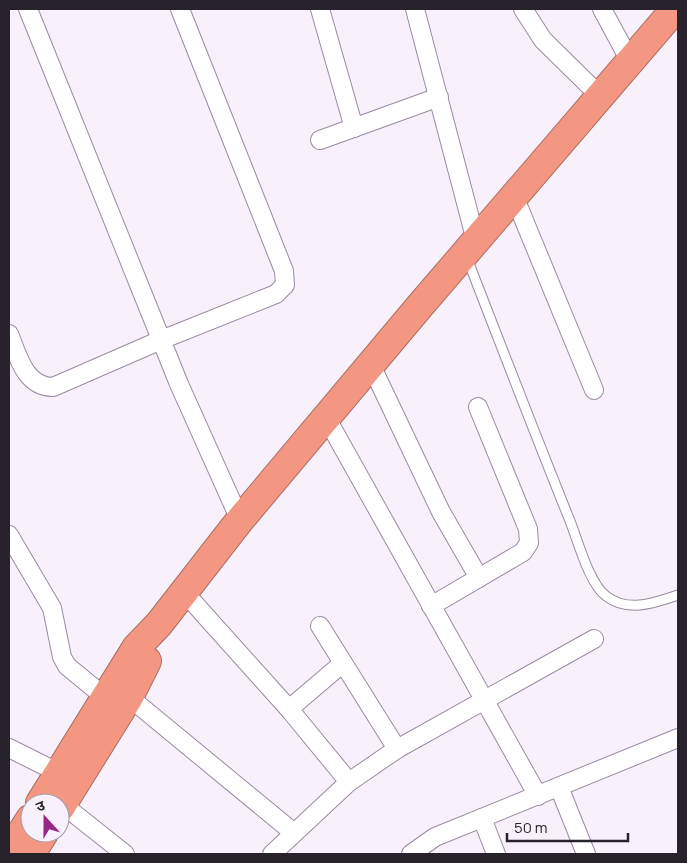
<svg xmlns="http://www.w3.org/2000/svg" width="687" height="863" viewBox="0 0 687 863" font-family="Manrope,'Noto Sans Devanagari',sans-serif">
<rect width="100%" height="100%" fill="#f8f1fc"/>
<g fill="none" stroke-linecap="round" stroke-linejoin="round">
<!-- lane casing -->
<g stroke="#9a8aa2" stroke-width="11">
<path id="lane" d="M467,258C501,346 535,434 570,521C578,541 589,583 606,596C628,613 654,603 678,595"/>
</g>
<!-- street casing -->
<g stroke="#9a8aa2" stroke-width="20">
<g id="street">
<path d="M28,9L179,384L240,520"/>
<path d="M320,9L354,128"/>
<path d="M415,9L476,241"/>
<path d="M523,9L543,40L600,96"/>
<path d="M602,9L630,61"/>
<path d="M320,140L439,97"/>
<path d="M514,196L594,390"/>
<path d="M9,334C18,356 25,387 53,387L161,340L276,294L285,285L284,271L180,9"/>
<path d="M371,365L441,512L479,578"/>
<path d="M327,419L538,796"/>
<path d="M9,535L52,608L62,657L67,666L106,698"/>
<path d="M184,592L289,709L349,782"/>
<path d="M431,606L523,552L529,543L528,529L478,407"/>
<path d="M320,626L397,749"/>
<path d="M129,697L294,833"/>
<path d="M289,709L343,663"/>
<path d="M9,748L59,773"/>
<path d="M559,787L586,854"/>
<path d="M62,804L125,854"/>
<path d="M482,818L496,854"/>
<path d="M272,854L349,782L397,749L594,639"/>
<path d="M411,854L435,837L678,738"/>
</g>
</g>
<!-- highway casing -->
<g stroke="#ad6e64" stroke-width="30">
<g id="highway">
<path d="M40,803L136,648L159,624L240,520L419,307L675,9"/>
<path d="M60,808L129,697L147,661"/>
<path d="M9,852L30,819"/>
<path d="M31,854L44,833"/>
</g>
</g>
<!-- lane -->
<use href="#lane" stroke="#fff" stroke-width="9"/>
<!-- street -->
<use href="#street" stroke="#fff" stroke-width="18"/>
<!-- highway -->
<use href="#highway" stroke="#f49782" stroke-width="28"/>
</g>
<!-- border -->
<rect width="687" height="863" fill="none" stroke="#28222c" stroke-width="20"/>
<!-- north arrow -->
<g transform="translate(45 818) rotate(339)"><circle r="24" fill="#f8f1fc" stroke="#a59ea9"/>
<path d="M0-4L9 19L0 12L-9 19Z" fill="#952686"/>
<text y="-8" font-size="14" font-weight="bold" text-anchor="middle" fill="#28222c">उ</text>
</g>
<!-- scale -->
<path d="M507 833v8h121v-8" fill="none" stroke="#28222c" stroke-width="2.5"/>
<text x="514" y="833" font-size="15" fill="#28222c" stroke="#f8f1fc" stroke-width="4" paint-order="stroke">50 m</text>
</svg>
